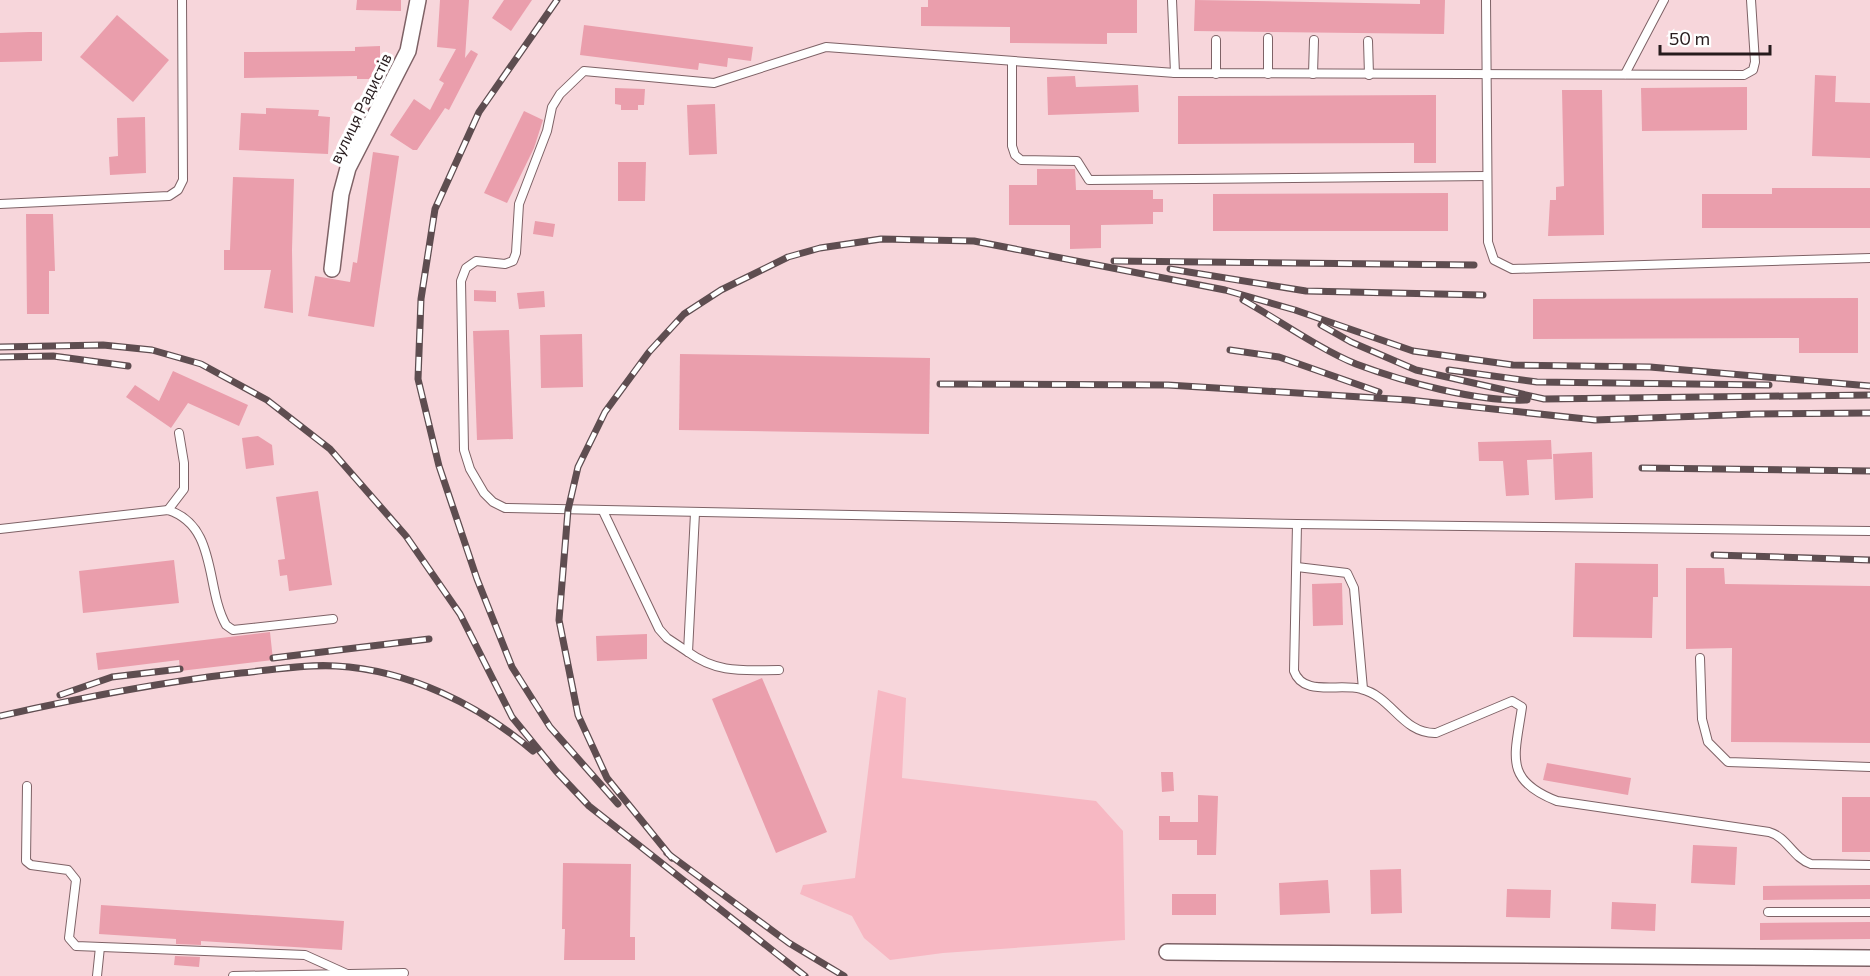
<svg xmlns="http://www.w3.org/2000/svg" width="1870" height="976" viewBox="0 0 1870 976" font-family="Commissioner,sans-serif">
<rect width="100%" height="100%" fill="#f7d6db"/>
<!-- green -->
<path fill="#f7b8c3" d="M878,690L906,698L902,778L1096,801L1123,831L1125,940L943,953L890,960L864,938L852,916L800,894L803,885L855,878Z"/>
<!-- building -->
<g fill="#ea9eac">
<path d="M357,0H401V11L356,10Z"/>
<path d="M440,0H469L465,58L471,50L478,54L449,110L445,108L417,150H413L390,135L414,99L430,110L444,83L439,80L456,49L437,47Z"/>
<path d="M504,0H532L511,31L492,18Z"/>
<path d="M928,0H1137V33H1107V44L1010,43V27L921,26V7H928Z"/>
<path d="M1195,0L1420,4V0H1445L1444,34L1194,31Z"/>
<path d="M117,15L169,60L133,102L80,57Z"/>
<path d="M584,25L753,47L751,61L728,58L727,67L699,63L698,70L580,55Z"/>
<path d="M29,32H42V61L0,62V33Z"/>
<path d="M380,46V79H357V76L244,78V52L355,51V47Z"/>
<path d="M1815,75L1836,76L1835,102L1870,103V158L1812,156Z"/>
<path d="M1075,76L1076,87L1138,85L1139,112L1048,115L1047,77Z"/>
<path d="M1747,87V130L1642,131L1641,88Z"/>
<path d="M615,88L645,89L644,105H638V110H621V105L615,104Z"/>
<path d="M1562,90H1602L1604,235L1548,236L1550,200H1556V187L1564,186Z"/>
<path d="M1436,95V163H1414V143L1178,144V96Z"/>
<path d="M715,104L717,154L689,155L687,105Z"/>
<path d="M266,108L319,110L318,116L330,117L328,154L239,150L241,113L266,114Z"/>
<path d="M524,111L543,120L534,148L507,203L484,193Z"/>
<path d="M145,117L146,173L110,175L109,157L118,156L117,118Z"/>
<path d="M373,152L399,156L374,327L308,316L315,276L350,282L353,262L357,263Z"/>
<path d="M618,162H646L645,201H618Z"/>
<path d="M1037,169H1075L1076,190H1153V199H1163V212H1153V224L1101,225V248L1070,249V225H1009V185H1037Z"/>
<path d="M233,177L294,179L292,250L293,313L264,308L271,270H224V250H230Z"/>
<path d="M1772,188H1870V228H1702V194H1772Z"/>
<path d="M1448,193V231H1213V194Z"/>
<path d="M26,214H53L55,271H49V314H27Z"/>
<path d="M535,221L555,224L553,237L533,234Z"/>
<path d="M474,290L496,291V302L474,301Z"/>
<path d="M544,291L545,307L519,309L517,293Z"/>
<path d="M1858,298V353H1799V338L1533,339V299Z"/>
<path d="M509,330L513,439L477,440L473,331Z"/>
<path d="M582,334L583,387L541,388L540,335Z"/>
<path d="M680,354L930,358L929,434L679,430Z"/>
<path d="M173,371L248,405L239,426L188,403L171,428L126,397L135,385L159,401Z"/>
<path d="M258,436L272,445L274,465L246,469L242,438Z"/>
<path d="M1551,440L1552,459L1527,460L1529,495L1506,496L1503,461H1479L1478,442Z"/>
<path d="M1592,452L1593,498L1555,500L1553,454Z"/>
<path d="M318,491L332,585L289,591L287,575L280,576L278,560L285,559L276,497Z"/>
<path d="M174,560L179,603L83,613L79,571Z"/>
<path d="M1575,563L1658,564V597H1653L1652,638L1573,637Z"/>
<path d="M1686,568H1724L1725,584L1870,586V743L1731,742L1732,648L1686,649Z"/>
<path d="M1342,583L1343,625L1313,626L1312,584Z"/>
<path d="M270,632L273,660L180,671L179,660L98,670L96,653Z"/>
<path d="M647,634V659L597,661L596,636Z"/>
<path d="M762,678L827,832L776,853L712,699Z"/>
<path d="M1547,763L1631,778L1628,795L1543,780Z"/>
<path d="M1161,772H1173L1174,791L1162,792Z"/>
<path d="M1198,795L1218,796L1216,855H1197V840H1159V816H1170V822H1198Z"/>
<rect x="1842" y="797" width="28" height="55"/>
<path d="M1693,845L1737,847L1735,885L1691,883Z"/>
<path d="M563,863L631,864L630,937H635V960H564L565,929H562Z"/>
<path d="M1401,869L1402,913L1371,914L1370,870Z"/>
<path d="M1328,880L1330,913L1280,915L1279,883Z"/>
<path d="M1870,885V899L1763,900V886Z"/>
<path d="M1507,889L1551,890L1550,918L1506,917Z"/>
<rect x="1172" y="894" width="44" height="21"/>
<path d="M1612,902L1656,904L1655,931L1611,929Z"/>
<path d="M101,905L344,921L342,950L201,941V945L176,944V939L99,934Z"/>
<path d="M1870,922V939L1760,940V923Z"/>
<path d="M175,956L200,957L199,967L174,965Z"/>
</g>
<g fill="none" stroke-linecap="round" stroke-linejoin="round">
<!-- service casing -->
<g stroke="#7e6266" stroke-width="10">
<g id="service">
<path d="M1172,0L1175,73"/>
<path d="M1486,0L1488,242L1494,260L1512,269L1870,258"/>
<path d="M1751,0L1755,62L1753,70L1744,75L1175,73L826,47L714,83L584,71L560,94L552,107L547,131L519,204L516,253L513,261L505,264L476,261L466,268L461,281L464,450L470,469L484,493L493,502L505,508L1297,524L1870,531"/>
<path d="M1268,38V74"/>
<path d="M1368,41L1369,75"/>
<path d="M1012,63V146L1015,155L1021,160L1077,161L1089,180L1487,176"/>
<path d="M1216,74V40"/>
<path d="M1313,74L1314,40"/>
<path d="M1625,74L1664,0"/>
<path d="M0,204L169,196L178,190L183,180L182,0"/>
<path d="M168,510L184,489V463L179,433"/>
<path d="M603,511L659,629L667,638L688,652"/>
<path d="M695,513L688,652C718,674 744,670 779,670"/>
<path d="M1297,524L1294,671C1303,697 1339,683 1361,689C1392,696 1402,734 1436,733L1512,701L1522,707C1515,756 1503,780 1557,801L1769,832C1787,837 1793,858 1811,864L1870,865"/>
<path d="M0,529L168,510C218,526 205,588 226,625L233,630L333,619"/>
<path d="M1297,567L1347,573L1354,588L1363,689"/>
<path d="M1700,658L1702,719L1708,742L1728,762L1870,767"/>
<path d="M27,786L26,861L31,865L68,870L76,880L69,938L76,946L305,955L347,974"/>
<path d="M1768,912H1870"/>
<path d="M97,976L100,947"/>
<path d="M233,976L404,973"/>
</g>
</g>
<!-- minor casing -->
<g stroke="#7e6266" stroke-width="18">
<g id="minor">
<path d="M332,269L341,194L348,168L408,51L418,0"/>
<path d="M1167,952L1870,958"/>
</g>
</g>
<!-- service -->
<use href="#service" stroke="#fff" stroke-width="8"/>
<!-- minor -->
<use href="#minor" stroke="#fff" stroke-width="15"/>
<!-- rail casing -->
<g stroke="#5e4d50" stroke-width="7">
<g id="rail">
<path d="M557,0L479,112L435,209L421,299L418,379L439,466L477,579L512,667L550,727L618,804"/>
<path d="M1114,261L1474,265"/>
<path d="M1170,269L1306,291L1483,295"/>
<path d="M1243,300C1277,319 1321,350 1356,364C1404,382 1477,402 1527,400"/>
<path d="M1321,325L1351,342L1416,370L1544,399L1870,395"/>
<path d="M0,347L103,345L152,350L201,364L267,400L330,449L406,536L460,614L512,717L556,771L589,806L805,976"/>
<path d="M1230,350L1279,357L1379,392"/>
<path d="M0,357L53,356L128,366"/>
<path d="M1449,370L1537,382L1769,385"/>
<path d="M940,384L1168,385L1409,400L1595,420L1755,414L1870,413"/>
<path d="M1642,468L1870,471"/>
<path d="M1714,555L1870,560"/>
<path d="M273,658L429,639"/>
<path d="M60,695L112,677L180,669"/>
<path d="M0,716C80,698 159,682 241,673C273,670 305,664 336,666C409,670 479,705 533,751"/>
<path d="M667,853L789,943L844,976"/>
<path d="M672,858L607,778L578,715L559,620L568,510L578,467L605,412L649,352L684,314L721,290L788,257L820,248L881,239L974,241L1225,290L1295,310L1413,351L1513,365L1650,367L1870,386"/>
</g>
</g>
<!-- rail -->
<use href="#rail" stroke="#fff" stroke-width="4.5" stroke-dasharray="14" stroke-linecap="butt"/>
</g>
<g text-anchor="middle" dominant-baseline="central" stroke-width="6" stroke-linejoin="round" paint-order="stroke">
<!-- street labels -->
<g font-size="16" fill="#271b1d" stroke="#fff">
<text transform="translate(360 108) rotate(-64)">вулиця Радистів</text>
</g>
</g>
<!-- scale -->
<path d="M1660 45v9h110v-9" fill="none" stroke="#271b1d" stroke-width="3"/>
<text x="1669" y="45" font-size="18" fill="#271b1d" stroke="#ffffff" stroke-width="4.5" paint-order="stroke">50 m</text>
</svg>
